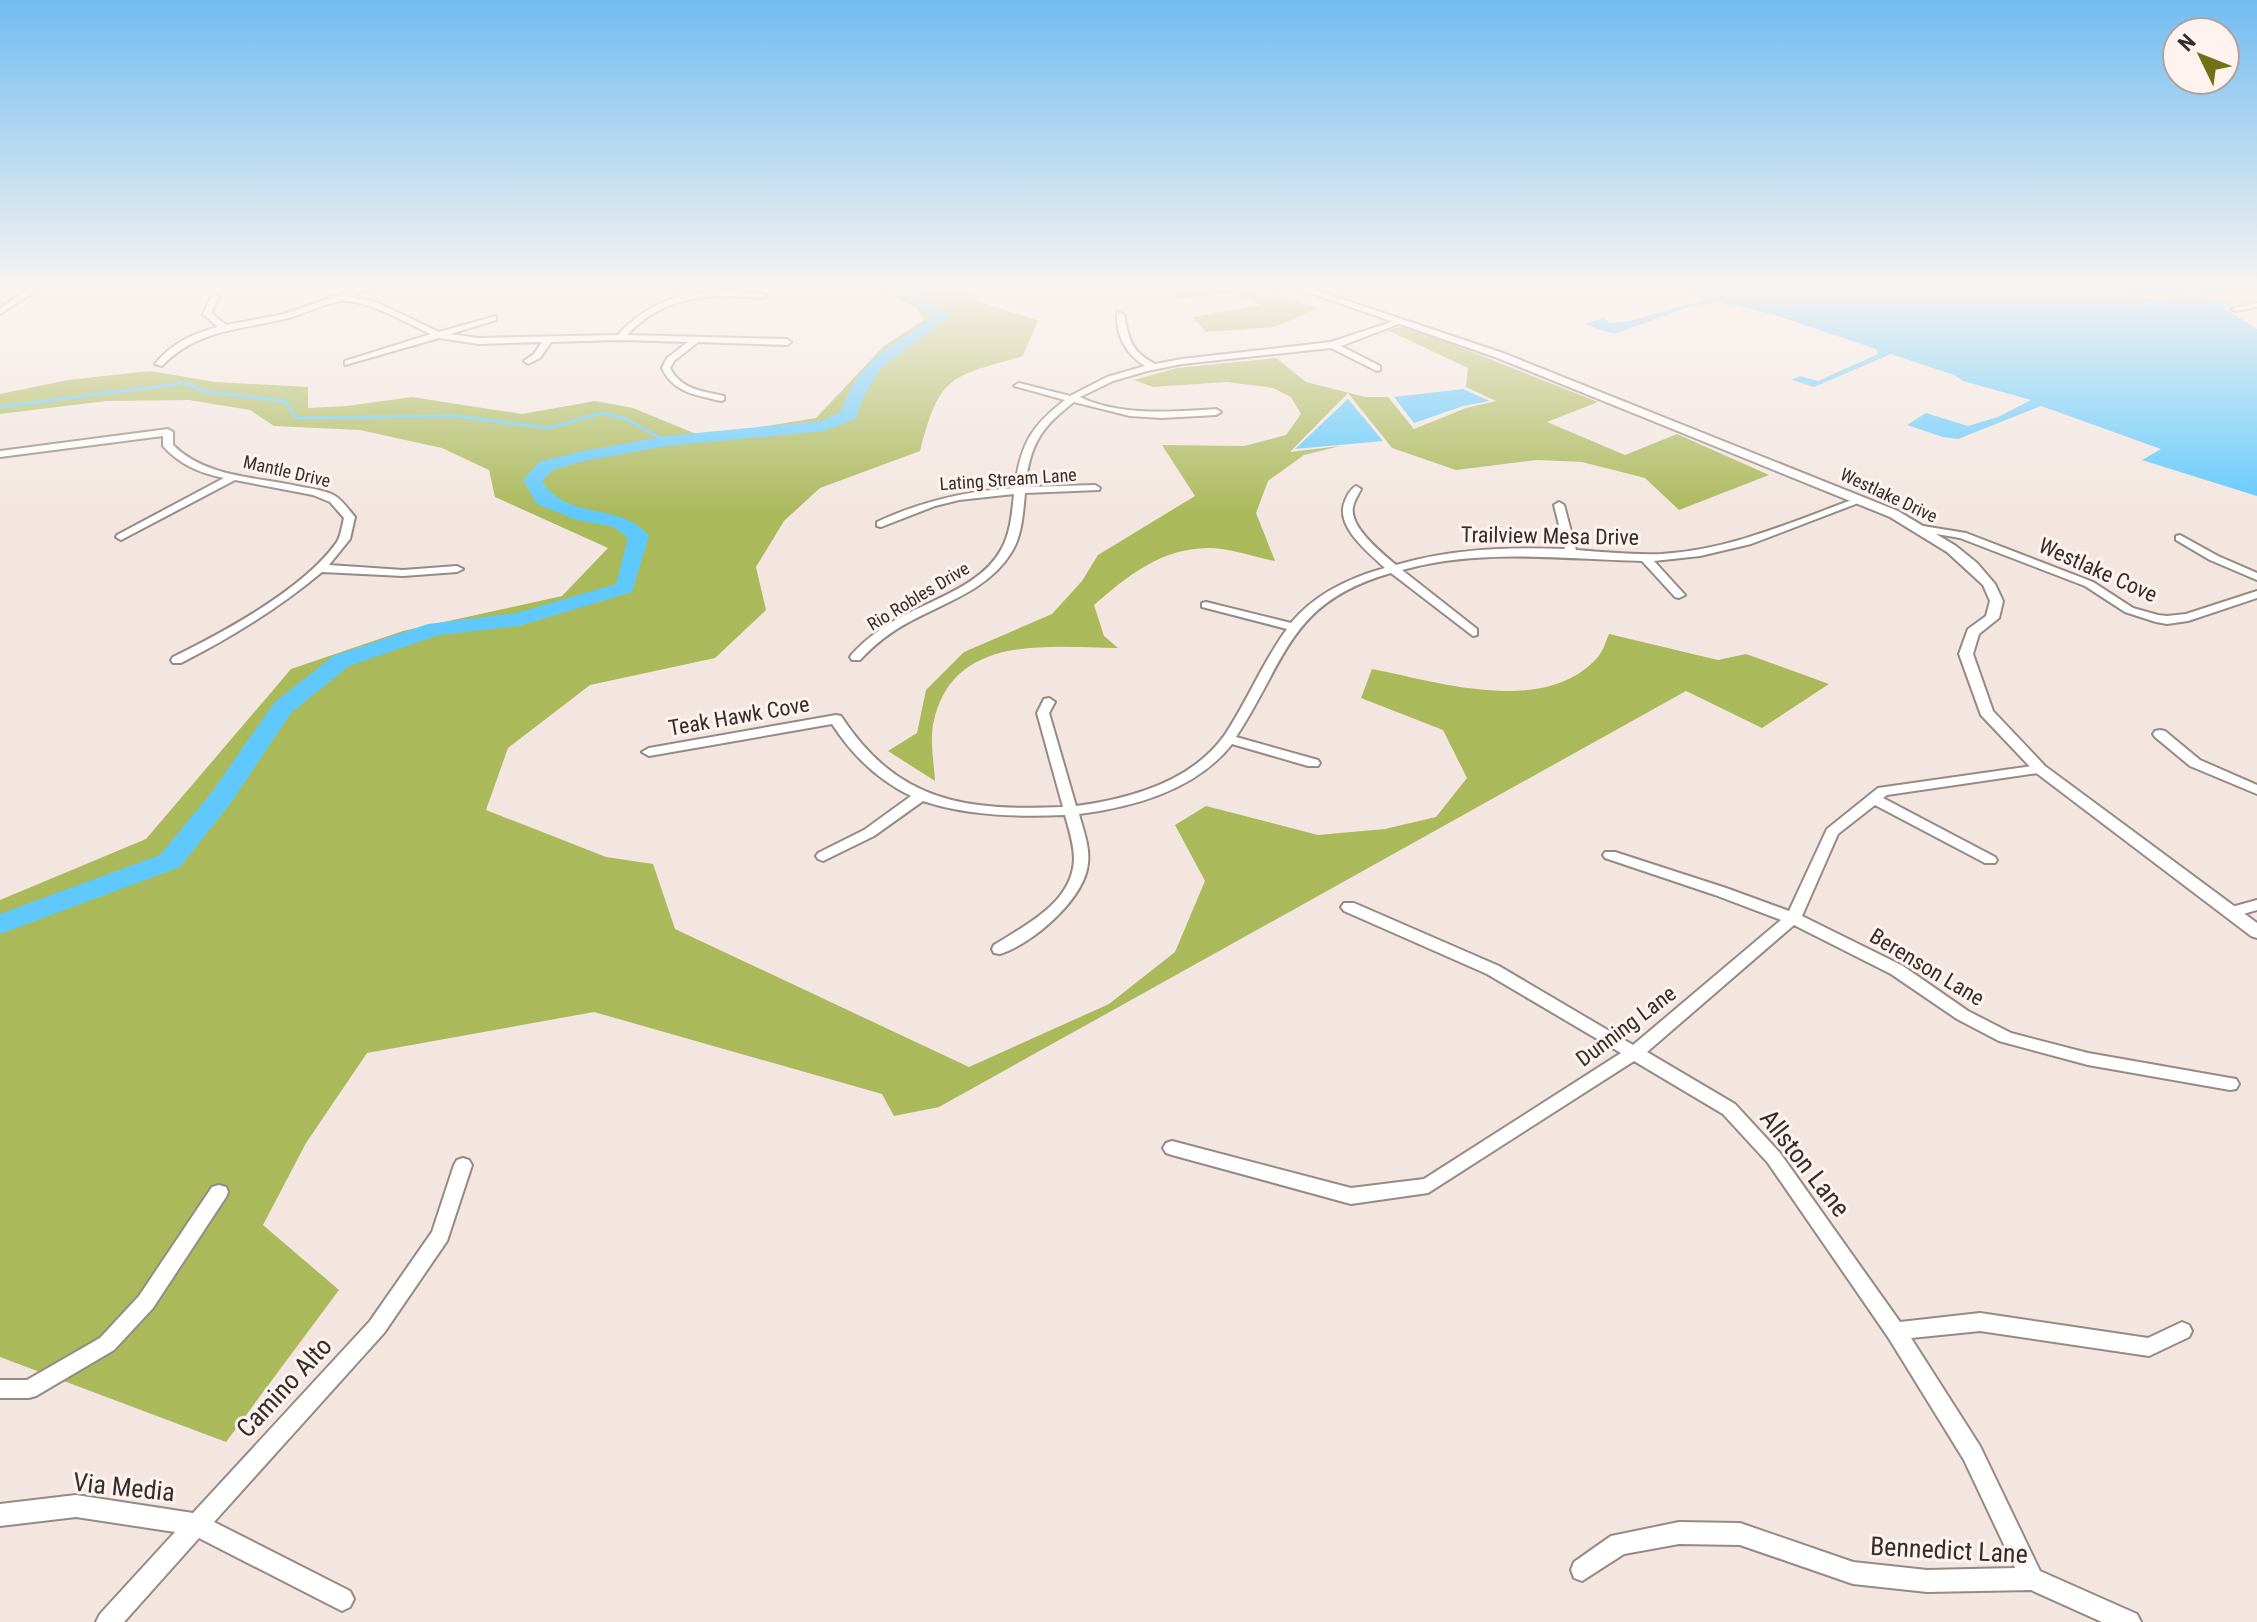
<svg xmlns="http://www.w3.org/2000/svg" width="2257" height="1622" viewBox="0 0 2257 1622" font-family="'Roboto Condensed',sans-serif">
<rect width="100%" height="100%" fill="#f3e6e0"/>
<!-- green -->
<path fill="#cbd699" d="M2131,287H2257V301L2232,305L2194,293L2158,300Z"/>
<!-- forest -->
<g fill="#aab95a">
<path d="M871,287H970L979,302L1038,320L1023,356C950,377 940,374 920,451L820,488L784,521L756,567L766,610L715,658L590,685L508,748L486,810L606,857L653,864L675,929L969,1067L1109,1004L1175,952L1205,881L1175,825L1206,806L1318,835L1385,829L1436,817L1467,778L1443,730L1361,698L1372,669C1439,682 1545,717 1598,657C1603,651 1606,641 1609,634L1718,660L1746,654L1829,684L1762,728L1686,691L939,1107L894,1116L882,1094L594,1012L367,1053L306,1143L263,1225L339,1290L226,1442L0,1357V900L146,839L291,669L403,631L562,596L608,548L495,497L489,470L442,448L360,430L274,426L250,410L189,400L106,401L0,414V394L68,380L150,371L215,382L308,387V408L347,406L412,397L522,414L595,401L633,408L696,434L749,429L816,418L884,346L924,320L916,307Z"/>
<path d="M1166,287H1247L1319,308L1274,327L1206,332L1192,317L1261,305L1229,293L1176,299Z"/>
<path d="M1406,326L1598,402L1547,422L1625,455L1677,434L1769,475L1679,510L1645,478L1582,462L1537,460L1456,470L1392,448L1348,393L1290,452L1340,446L1304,455L1268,481L1256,513L1275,561C1254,557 1229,548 1208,548C1160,549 1129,575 1094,605L1104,636L1118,648C1047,647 951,633 933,725C930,742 934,764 935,781L888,751L917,733L926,690L964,652L1052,614L1082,581L1098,555L1195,496L1162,445L1244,446L1286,435L1301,414L1291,397L1273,388L1227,382L1153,387L1134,380L1177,368L1276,358L1306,382L1365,397H1388L1414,429L1466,408L1496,401L1466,387L1468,368L1387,330Z"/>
</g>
<!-- water -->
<g fill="#5fc9fd">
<path d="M1669,287H2089L2158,300L2194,293L2232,305L2223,308L2257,329V496L2142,460L2161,449L2041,406L1958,439L1943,437L1907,425L1926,413L1968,426L1998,417L2031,400L1963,381L1954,375L1891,354L1814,387L1792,380L1800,376L1818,381L1878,354L1876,349L1775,315L1720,302L1686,308L1614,334L1584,324L1604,318L1610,323L1629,321L1708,299Z"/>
<path d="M1463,389L1490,401L1463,406L1414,423L1394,397Z"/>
<path d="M1348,399L1383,441L1295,449Z"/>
</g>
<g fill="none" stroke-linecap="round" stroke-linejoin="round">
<!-- stream -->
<path stroke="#5fc9fd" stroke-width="3" d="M0,407L184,383L206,392L285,401L296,418L455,416L549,428L602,413L626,419L666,441"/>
<!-- river -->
<path fill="#5fc9fd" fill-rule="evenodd" d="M891,287H908L949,317L880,369L865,394L855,419L824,431L666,446L580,462L553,470L542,481C567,522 621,501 649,536L632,592L519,626L439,635L349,666L291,713L230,804L180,867L0,934V914L160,855L212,792L274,703L333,656L428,624L517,613L616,584L628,538L614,527L577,520L537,504L523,480L539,462L578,452L666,436L821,421L841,412C861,356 888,351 931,317Z"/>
<!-- minor casing -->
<g stroke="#968a85" stroke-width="4">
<g id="minor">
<path d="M32,287H41L0,314V308Z"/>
<path d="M362,287H373L350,297L376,302L439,332L496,316V320L450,334L478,338L618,335C657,291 708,287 763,294H766V298C754,298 741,296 728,296C690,295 653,306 627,335L787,339L791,342L787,345L698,342L674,361L670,368C681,390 703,391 724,396V400L721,401C697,395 673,393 662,368L667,358L688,342L620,340L551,342L540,358L528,364L524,361L534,354L542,342L478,344L439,338L345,365V361L431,334C404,322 375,303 345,301C332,300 306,313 292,317C245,330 197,328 162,366L155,364C172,343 192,334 218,327L203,314L212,295L219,297L211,313L226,325L284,314Z"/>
<path d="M2257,303V307L2235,311L2231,309Z"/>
<path d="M1117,312L1124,314C1129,339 1130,351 1155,364L1182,359L1331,342L1397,320L1404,322L1341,346L1380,366V370L1377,371L1331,348L1182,364L1147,371L1113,381L1080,397C1118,416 1172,412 1216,409L1221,412L1216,415L1162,418L1130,416L1074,402C1040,428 1030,445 1025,487L1095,485L1100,488L1099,490L1025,493C1023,514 1022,536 1011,553C989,589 944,603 909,622C890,632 875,644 860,660H852L850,657L852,654C866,639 882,627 901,617C934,599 984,584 1002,548C1011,531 1012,512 1014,494L959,500L935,506L881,527L877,526V522C922,501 966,491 1015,488C1020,445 1031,426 1065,400L1014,386L1019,383L1070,396L1107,377L1145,366C1125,353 1116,335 1117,312Z"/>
<path d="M168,429L173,432V445C206,478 259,477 302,487C314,489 329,491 338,498C344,503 350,511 355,517L350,539L329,565L403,570L457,566L463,569L457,572L403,576L322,572C279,608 232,637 181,663H173L171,660L173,657C224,632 304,589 337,542C341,535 342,526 344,518L330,502L313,495L235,480L121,540L116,537L117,535L224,478C200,473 180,465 163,446V436L0,457V451Z"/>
<path d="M1356,486L1361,489C1358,495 1354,501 1353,507C1349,527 1382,553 1396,565C1451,549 1508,547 1565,549L1554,505L1559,502L1564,505L1576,550C1604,552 1633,555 1662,554C1731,550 1794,521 1857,498L1861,497L1866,500L1751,544L1700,556L1654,561L1685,595L1679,598L1675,597L1642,561C1561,559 1481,548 1402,570L1477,629V635L1473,636L1391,573C1289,602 1287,659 1236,737L1318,760L1320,763L1318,766H1308L1232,744C1196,790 1134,807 1079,814C1083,830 1090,846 1088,863C1085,899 1032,944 1000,954L994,953L992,949L994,945C1026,925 1073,902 1074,859C1074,844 1069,830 1065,815C1018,817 968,816 923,801L874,836L823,861L818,859L816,856L818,853L864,830L911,796C878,780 852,755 832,724L649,756L642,752L649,748L836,715L841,716C898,803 966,811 1063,807L1037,713L1044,699L1049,698L1055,702L1049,713L1076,806C1129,799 1191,782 1224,736C1247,702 1262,663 1287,629L1202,607V603L1206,602L1291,623C1315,594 1349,578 1385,568C1369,553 1334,526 1345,501C1348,494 1350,490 1356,486Z"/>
<path d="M1923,526L1966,533L2093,582L2133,608L2158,615L2167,616L2186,614L2257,591V598L2188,621L2167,624L2156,622L2125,612L2085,586L1960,538L1919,531L1918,529Z"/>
<path d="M2180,535L2218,556L2257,573V580L2210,560L2176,540V536Z"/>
<path d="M2160,730L2165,731L2200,760L2257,785V794L2190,766L2155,737L2153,734L2155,731Z"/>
<path d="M2040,765L2047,769L2045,772L1887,795L1883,798L1995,857L1997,860L1995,863H1985L1875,805L1838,834L1802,916L1903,966L1968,1011L2011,1033L2088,1053L2230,1078L2236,1079L2239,1084L2236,1089L2230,1090L2088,1065L1999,1041L1957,1019L1891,974L1794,925L1647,1052L1735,1104L1780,1153L1900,1322L1980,1313L2148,1338L2182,1322L2189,1325L2192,1331L2189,1337L2149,1356L1980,1331L1911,1338L1980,1446L2040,1571L2137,1614L2141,1622H2102L2031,1590L1927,1592L1853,1584L1740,1545L1679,1544L1624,1554L1582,1581L1574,1578L1571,1570L1574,1562L1611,1536L1679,1522L1740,1523L1853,1562L1927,1570L2015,1568L1964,1460L1888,1337L1768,1163L1723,1114L1634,1061L1428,1193L1351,1204L1172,1155L1166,1153L1163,1148L1166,1143L1172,1141L1351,1188L1424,1179L1621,1053L1487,974L1344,911L1341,907L1344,903H1354L1499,966L1633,1045L1781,920L1715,895L1605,858L1603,855L1605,852H1615L1726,888L1789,911L1827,829L1878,788Z"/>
<path d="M2257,900V910L2233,917L2225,912L2228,908Z"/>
<path d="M463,1158L469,1160L472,1165L447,1241L384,1333L214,1522L350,1591L354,1599L350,1607L342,1611L334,1607L199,1538L124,1622H96L100,1614L175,1532L76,1517L0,1526V1504L76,1495L193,1513L370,1321L432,1232L454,1165L457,1160Z"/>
<path d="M219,1185L226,1187L228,1192L226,1197L153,1308L114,1350L36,1396L29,1398H0V1380H27L100,1338L139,1296L212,1187Z"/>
</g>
</g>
<!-- tertiary casing -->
<g stroke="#968a85" stroke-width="4">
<path id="tertiary" d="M1293,287H1306L1503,353L1898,511L1956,546L1977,563L1995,584L2003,601L1999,618L1979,634L1973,654L1993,711L2045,766L2257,923V938L2251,936L2035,772L1981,715L1959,654L1968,629L1986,616L1990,601L1983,585L1947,552L1890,517L1495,357Z"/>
</g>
<!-- minor -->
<use href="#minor" fill="#fff" fill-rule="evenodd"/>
<!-- tertiary -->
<use href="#tertiary" fill="#fff" fill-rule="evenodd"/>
</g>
<!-- sky -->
<linearGradient id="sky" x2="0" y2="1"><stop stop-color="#71bcf0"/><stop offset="0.56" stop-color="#faf4f1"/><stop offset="1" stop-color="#faf4f1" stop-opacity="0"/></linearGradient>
<rect width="2257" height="514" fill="url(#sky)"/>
<g text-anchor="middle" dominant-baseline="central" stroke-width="6" stroke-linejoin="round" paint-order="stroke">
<!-- far-street labels -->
<g font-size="18" fill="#332e2c" stroke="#fef3ef">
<text transform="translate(287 471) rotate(13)">Mantle Drive</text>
<text transform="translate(1008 479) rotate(-4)">Lating Stream Lane</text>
<text transform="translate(1889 495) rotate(25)">Westlake Drive</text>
<text transform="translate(918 596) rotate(-31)">Rio Robles Drive</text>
</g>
<!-- street labels -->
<g font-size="22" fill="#332e2c" stroke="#fef3ef">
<text transform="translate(1550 536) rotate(1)">Trailview Mesa Drive</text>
<text transform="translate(2098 570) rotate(24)">Westlake Cove</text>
<text transform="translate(739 716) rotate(-10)">Teak Hawk Cove</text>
<text transform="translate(1927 967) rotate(31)">Berenson Lane</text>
<text transform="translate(1626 1026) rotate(-37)">Dunning Lane</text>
</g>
<!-- near-street labels -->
<g font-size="26" fill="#332e2c" stroke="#fef3ef">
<text transform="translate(1805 1163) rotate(52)">Allston Lane</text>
<text transform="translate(284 1387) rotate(-47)">Camino Alto</text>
<text transform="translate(124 1487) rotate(6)">Via Media</text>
<text transform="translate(1949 1550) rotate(3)">Bennedict Lane</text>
</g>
</g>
<!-- north arrow -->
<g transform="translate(2201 56) rotate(313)"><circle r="38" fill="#fef3ef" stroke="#ada4a1" stroke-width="2"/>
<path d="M0-6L14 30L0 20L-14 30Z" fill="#727115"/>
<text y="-12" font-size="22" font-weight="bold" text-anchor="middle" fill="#332e2c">N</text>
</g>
</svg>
